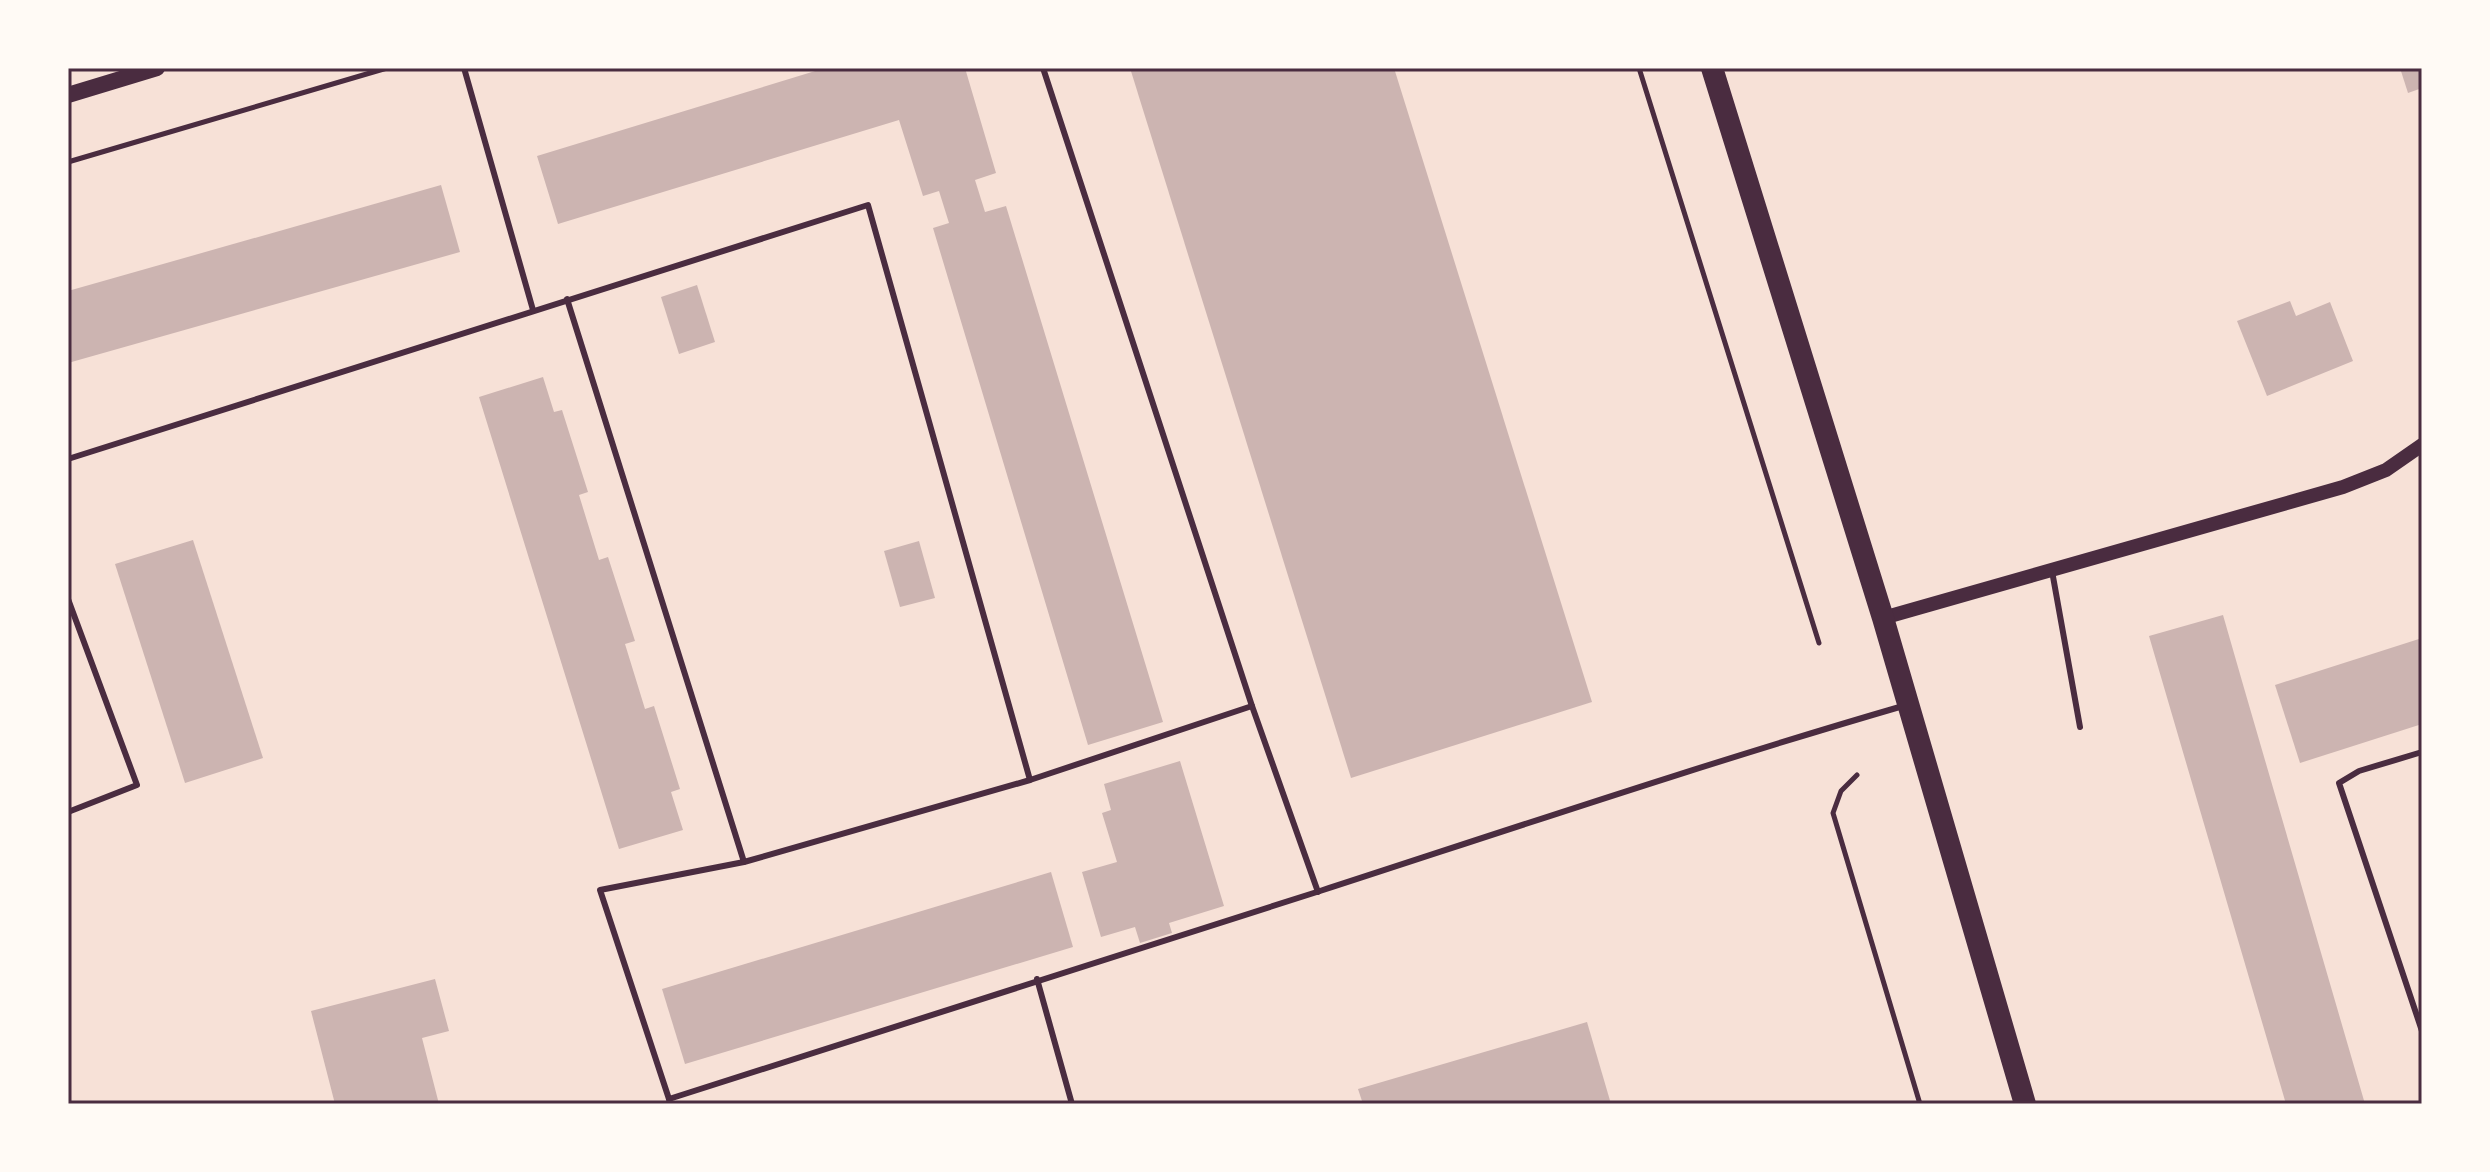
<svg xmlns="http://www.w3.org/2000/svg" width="2490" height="1172" viewBox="0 0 2490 1172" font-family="Mulish,sans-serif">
<rect width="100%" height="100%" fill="#f7e1d7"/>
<!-- building -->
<g fill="#ccb4b1">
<path d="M825,68H965L996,173L975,180L985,212L1006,206L1163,722L1088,745L933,228L949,223L939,191L923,196L899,120L558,224L537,156Z"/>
<path d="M1130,68H1394L1592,702L1351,778Z"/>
<path d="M2400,68H2422V88L2408,93Z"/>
<path d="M441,185L460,252L68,363V291Z"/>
<path d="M697,285L715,342L679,354L661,297Z"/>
<path d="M2290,301L2296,316L2330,302L2353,361L2267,396L2237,321Z"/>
<path d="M543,377L554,412L562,410L588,492L579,495L599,560L608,557L635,641L625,644L645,709L654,706L680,789L671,792L683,830L619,849L479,397Z"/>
<path d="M193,540L263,758L185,783L115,564Z"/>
<path d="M919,541L935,598L900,607L884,551Z"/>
<path d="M2223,615L2244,688L2365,1104H2286L2149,636Z"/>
<path d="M2422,638V724L2300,763L2275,685Z"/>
<path d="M1180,761L1224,906L1169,923L1172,933L1140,943L1135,927L1101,937L1082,872L1117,862L1102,813L1111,810L1104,784Z"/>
<path d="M1051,872L1073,947L685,1064L662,989Z"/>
<path d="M435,979L449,1031L422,1038L439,1104H335L311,1011Z"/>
<path d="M1587,1022L1611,1104H1363L1358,1089Z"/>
</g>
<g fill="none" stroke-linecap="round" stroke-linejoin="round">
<!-- path -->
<g stroke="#4a2c40" stroke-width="5">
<path d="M1639,68L1819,643"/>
<path d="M68,162L387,68"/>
<path d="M1857,775L1841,791L1833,813L1920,1104"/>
</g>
<!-- service -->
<g stroke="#4a2c40" stroke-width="6">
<path d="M464,68L533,310"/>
<path d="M1043,68L1252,706L1318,892"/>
<path d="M567,299L744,862L600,890L669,1099"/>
<path d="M68,459L868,205L1030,780L1252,706"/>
<path d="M2052,571L2080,727"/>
<path d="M68,599L137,785L68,812"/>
<path d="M2422,752L2359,771L2339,783L2422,1031"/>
<path d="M744,862L1030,780"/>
<path d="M1037,979L1072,1104"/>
<path d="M671,1104L669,1099C886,1028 1104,961 1320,891C1514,828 1707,763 1903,706"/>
</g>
<!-- tertiary -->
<path stroke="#4a2c40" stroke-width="14" d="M1883,618L2343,487L2386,470L2422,445"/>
<!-- secondary -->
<path stroke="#4a2c40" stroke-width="16" d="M68,95L157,68"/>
<!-- trunk -->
<path stroke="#4a2c40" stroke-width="22" d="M1712,68L1883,618L2025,1104"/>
</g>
<!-- border -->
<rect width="2490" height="1172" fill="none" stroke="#fffaf5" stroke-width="140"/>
<rect x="70" y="70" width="2350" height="1032" fill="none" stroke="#4a2c40" stroke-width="3"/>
</svg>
